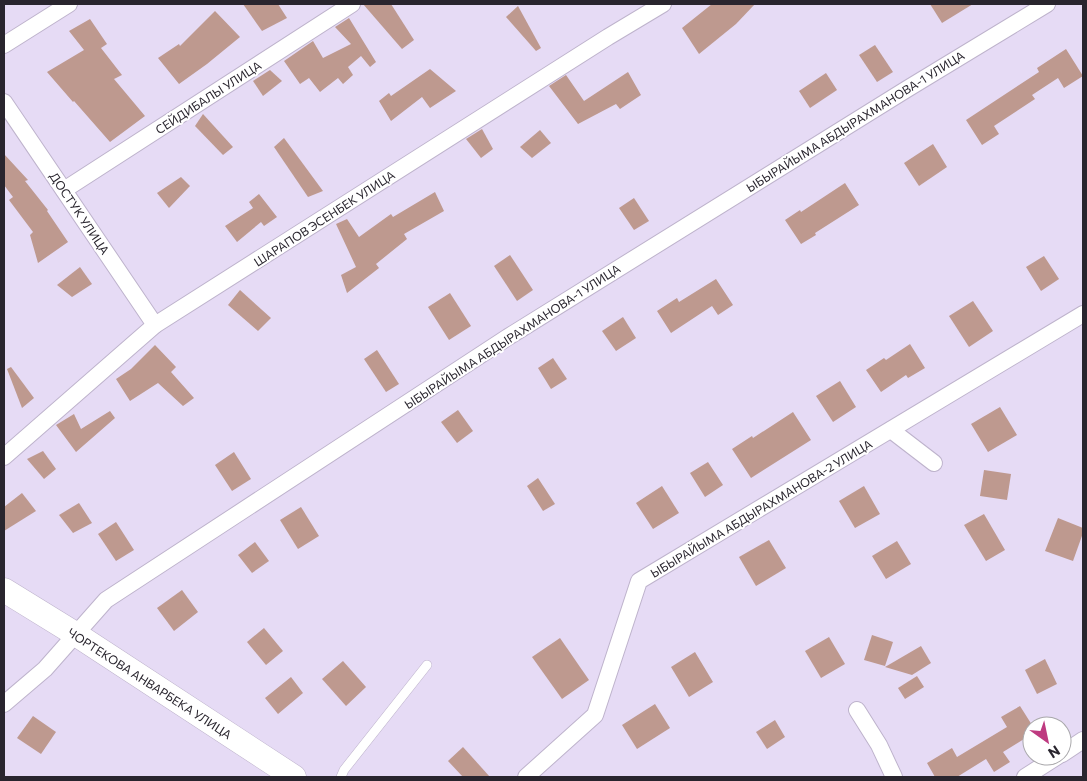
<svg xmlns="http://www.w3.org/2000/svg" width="1087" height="781" viewBox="0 0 1087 781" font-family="Commissioner,sans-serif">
<rect width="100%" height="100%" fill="#e6dbf5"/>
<!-- building -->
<g fill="#be998f">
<path d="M243,4H278L287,18L262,31Z"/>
<path d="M363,4H391L414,40L402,49Z"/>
<path d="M712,4H755L736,24L699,54L682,28Z"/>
<path d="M930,4H973L942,23Z"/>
<path d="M518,6L541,48L536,51L506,17Z"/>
<path d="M215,11L240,37L207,64L179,84L158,58L179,44L180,46Z"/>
<path d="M349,18L376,62L370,67L361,56L348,67L353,75L343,84L338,78L320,92L309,78L300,84L284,61L313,41L323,58L351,44L335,27Z"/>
<path d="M90,19L107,44L101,48L122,75L114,79L145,116L110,142L74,101L73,102L47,72L84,50L69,31Z"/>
<path d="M875,45L893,72L877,82L859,55Z"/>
<path d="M1066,49L1083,76L1064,88L1058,78L1032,95L1035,99L994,126L999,134L982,145L966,120L1039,72L1037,68Z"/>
<path d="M430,69L456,91L430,108L422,97L391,121L379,101L389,93L391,96Z"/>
<path d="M270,70L282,81L263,96L253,81Z"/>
<path d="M628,72L641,95L620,109L616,104L578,124L549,86L566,75L584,101Z"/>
<path d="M826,73L837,90L810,108L799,91Z"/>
<path d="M203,114L233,147L223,155L195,126Z"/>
<path d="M482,129L493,149L481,158L466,139Z"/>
<path d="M540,130L551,143L532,158L520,147Z"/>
<path d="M284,138L323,191L308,197L274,147Z"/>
<path d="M933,144L947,167L919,186L904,163Z"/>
<path d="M4,154L28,180L25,181L48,210L47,211L68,242L38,263L30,235L33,232L9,200L13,197L4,185Z"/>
<path d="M181,177L190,186L169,208L157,193Z"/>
<path d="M845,183L859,205L815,233L816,235L801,244L785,220L800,210L801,212Z"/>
<path d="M435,192L444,211L404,234L407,239L376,264L379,268L347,293L341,275L356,267L336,224L347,219L359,237L391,214L393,217Z"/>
<path d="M259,194L277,217L264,226L261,222L237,242L225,226L253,208L249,202Z"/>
<path d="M634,198L649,221L634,230L619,208Z"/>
<path d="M510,255L533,290L517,301L494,266Z"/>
<path d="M1044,256L1059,279L1041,291L1026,267Z"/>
<path d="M80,267L92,284L72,297L57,285Z"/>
<path d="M716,279L733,305L718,315L712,306L671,333L657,311L677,298L679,302Z"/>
<path d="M240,290L271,318L258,331L228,305Z"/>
<path d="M450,293L471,326L449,340L428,307Z"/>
<path d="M973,301L993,331L969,347L949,316Z"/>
<path d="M623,317L636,338L616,351L602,331Z"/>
<path d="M910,344L925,368L908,378L906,375L881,392L866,370L884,358L886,360Z"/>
<path d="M155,345L176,367L171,372L194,398L183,406L158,383L130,401L116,379L131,369Z"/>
<path d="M377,350L399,384L386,392L364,359Z"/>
<path d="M553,358L567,379L551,389L538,368Z"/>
<path d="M11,367L34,398L22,408L7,369Z"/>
<path d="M840,381L856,407L833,422L816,396Z"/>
<path d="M1000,407L1017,435L988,452L971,424Z"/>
<path d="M458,410L473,431L457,443L441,422Z"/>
<path d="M110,411L115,418L76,452L56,425L74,414L81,429Z"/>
<path d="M793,412L811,440L751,478L732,449L752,436L753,438Z"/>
<path d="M43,451L56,469L44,479L27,459Z"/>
<path d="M234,452L251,479L232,491L215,465Z"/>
<path d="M708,462L723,485L705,497L690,473Z"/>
<path d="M984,470L1011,474L1007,500L980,496Z"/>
<path d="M538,478L555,504L543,511L527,486Z"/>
<path d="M662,486L679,513L653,529L636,503Z"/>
<path d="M864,486L880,514L855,528L839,501Z"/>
<path d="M22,493L36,511L4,531V507Z"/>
<path d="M79,503L92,523L73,533L59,515Z"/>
<path d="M301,507L319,536L298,549L280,520Z"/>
<path d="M984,514L1005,550L986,561L964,525Z"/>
<path d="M1058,518L1083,528V533L1073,561L1045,551Z"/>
<path d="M116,522L134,550L116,561L98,534Z"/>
<path d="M769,540L786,568L756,586L739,557Z"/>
<path d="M897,541L911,564L886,579L872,556Z"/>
<path d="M255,542L269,561L252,573L238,555Z"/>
<path d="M182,590L198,612L174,631L157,608Z"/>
<path d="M264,628L283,651L266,665L247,642Z"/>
<path d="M872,635L893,642L885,666L864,660Z"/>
<path d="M829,637L845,664L821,678L805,651Z"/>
<path d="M560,638L589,680L562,699L532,657Z"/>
<path d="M921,646L931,663L912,675L885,667Z"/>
<path d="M695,652L713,682L689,697L671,667Z"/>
<path d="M1045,659L1057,684L1037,694L1025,670Z"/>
<path d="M343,661L366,687L346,706L322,679Z"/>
<path d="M917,676L924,687L905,699L898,688Z"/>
<path d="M291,677L303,693L278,714L265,698Z"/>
<path d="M655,704L670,728L637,749L622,725Z"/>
<path d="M1020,706L1032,725V734L1003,752L1010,762L994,772L986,759L957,777H935L927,763L952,748L957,757L1007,727L1001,717Z"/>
<path d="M33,716L56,732L41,754L17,738Z"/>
<path d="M775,720L785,737L767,749L756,732Z"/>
<path d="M463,747L490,777H463L448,761Z"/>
</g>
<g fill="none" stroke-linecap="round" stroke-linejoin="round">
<!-- lane casing -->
<g stroke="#beb3cc" stroke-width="10">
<path id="lane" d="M341,777L344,770L427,665"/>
</g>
<!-- street casing -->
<g stroke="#beb3cc" stroke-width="18">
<g id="street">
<path d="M4,45L69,4"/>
<path d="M4,102L155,325"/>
<path d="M64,190L352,4"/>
<path d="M891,430L934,463"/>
<path d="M4,457L155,325L608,37L663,4"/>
<path d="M4,704L45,669L106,600L508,337L907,89L1047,4"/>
<path d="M857,710L879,745L894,777"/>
<path d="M1062,754L1083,740"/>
<path d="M526,777L595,715L639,581L1083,314"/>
<path d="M1025,777L1058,756"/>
</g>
</g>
<!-- secondary casing -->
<g stroke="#beb3cc" stroke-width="25">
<path id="secondary" d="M4,590L77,635L294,777"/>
</g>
<!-- lane -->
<use href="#lane" stroke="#fff" stroke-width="9"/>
<!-- street -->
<use href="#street" stroke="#fff" stroke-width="16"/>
<!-- secondary -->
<use href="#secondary" stroke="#fff" stroke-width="24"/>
</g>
<g text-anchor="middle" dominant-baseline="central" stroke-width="4" stroke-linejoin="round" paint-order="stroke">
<!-- street labels -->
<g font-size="12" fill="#29252e" stroke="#fff">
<text transform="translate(208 97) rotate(-33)">СЕЙДИБАЛЫ УЛИЦА</text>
<text transform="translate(855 121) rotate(-32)">ЫБЫРАЙЫМА АБДЫРАХМАНОВА-1 УЛИЦА</text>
<text transform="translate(80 213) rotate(56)">ДОСТУК УЛИЦА</text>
<text transform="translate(324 218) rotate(-33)">ШАРАПОВ ЭСЕНБЕК УЛИЦА</text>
<text transform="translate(512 336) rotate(-33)">ЫБЫРАЙЫМА АБДЫРАХМАНОВА-1 УЛИЦА</text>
<text transform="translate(761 508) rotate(-31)">ЫБЫРАЙЫМА АБДЫРАХМАНОВА-2 УЛИЦА</text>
<text transform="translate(150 683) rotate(33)">ЧОРТЕКОВА АНВАРБЕКА УЛИЦА</text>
</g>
</g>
<!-- border -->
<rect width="1087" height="781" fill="none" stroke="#29252e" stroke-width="10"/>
<!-- north arrow -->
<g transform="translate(1047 741) rotate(147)"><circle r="24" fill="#ffffff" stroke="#a9a8ab"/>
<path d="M0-4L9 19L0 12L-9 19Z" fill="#be3a80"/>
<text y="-8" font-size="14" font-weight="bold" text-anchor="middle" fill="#29252e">N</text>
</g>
</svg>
